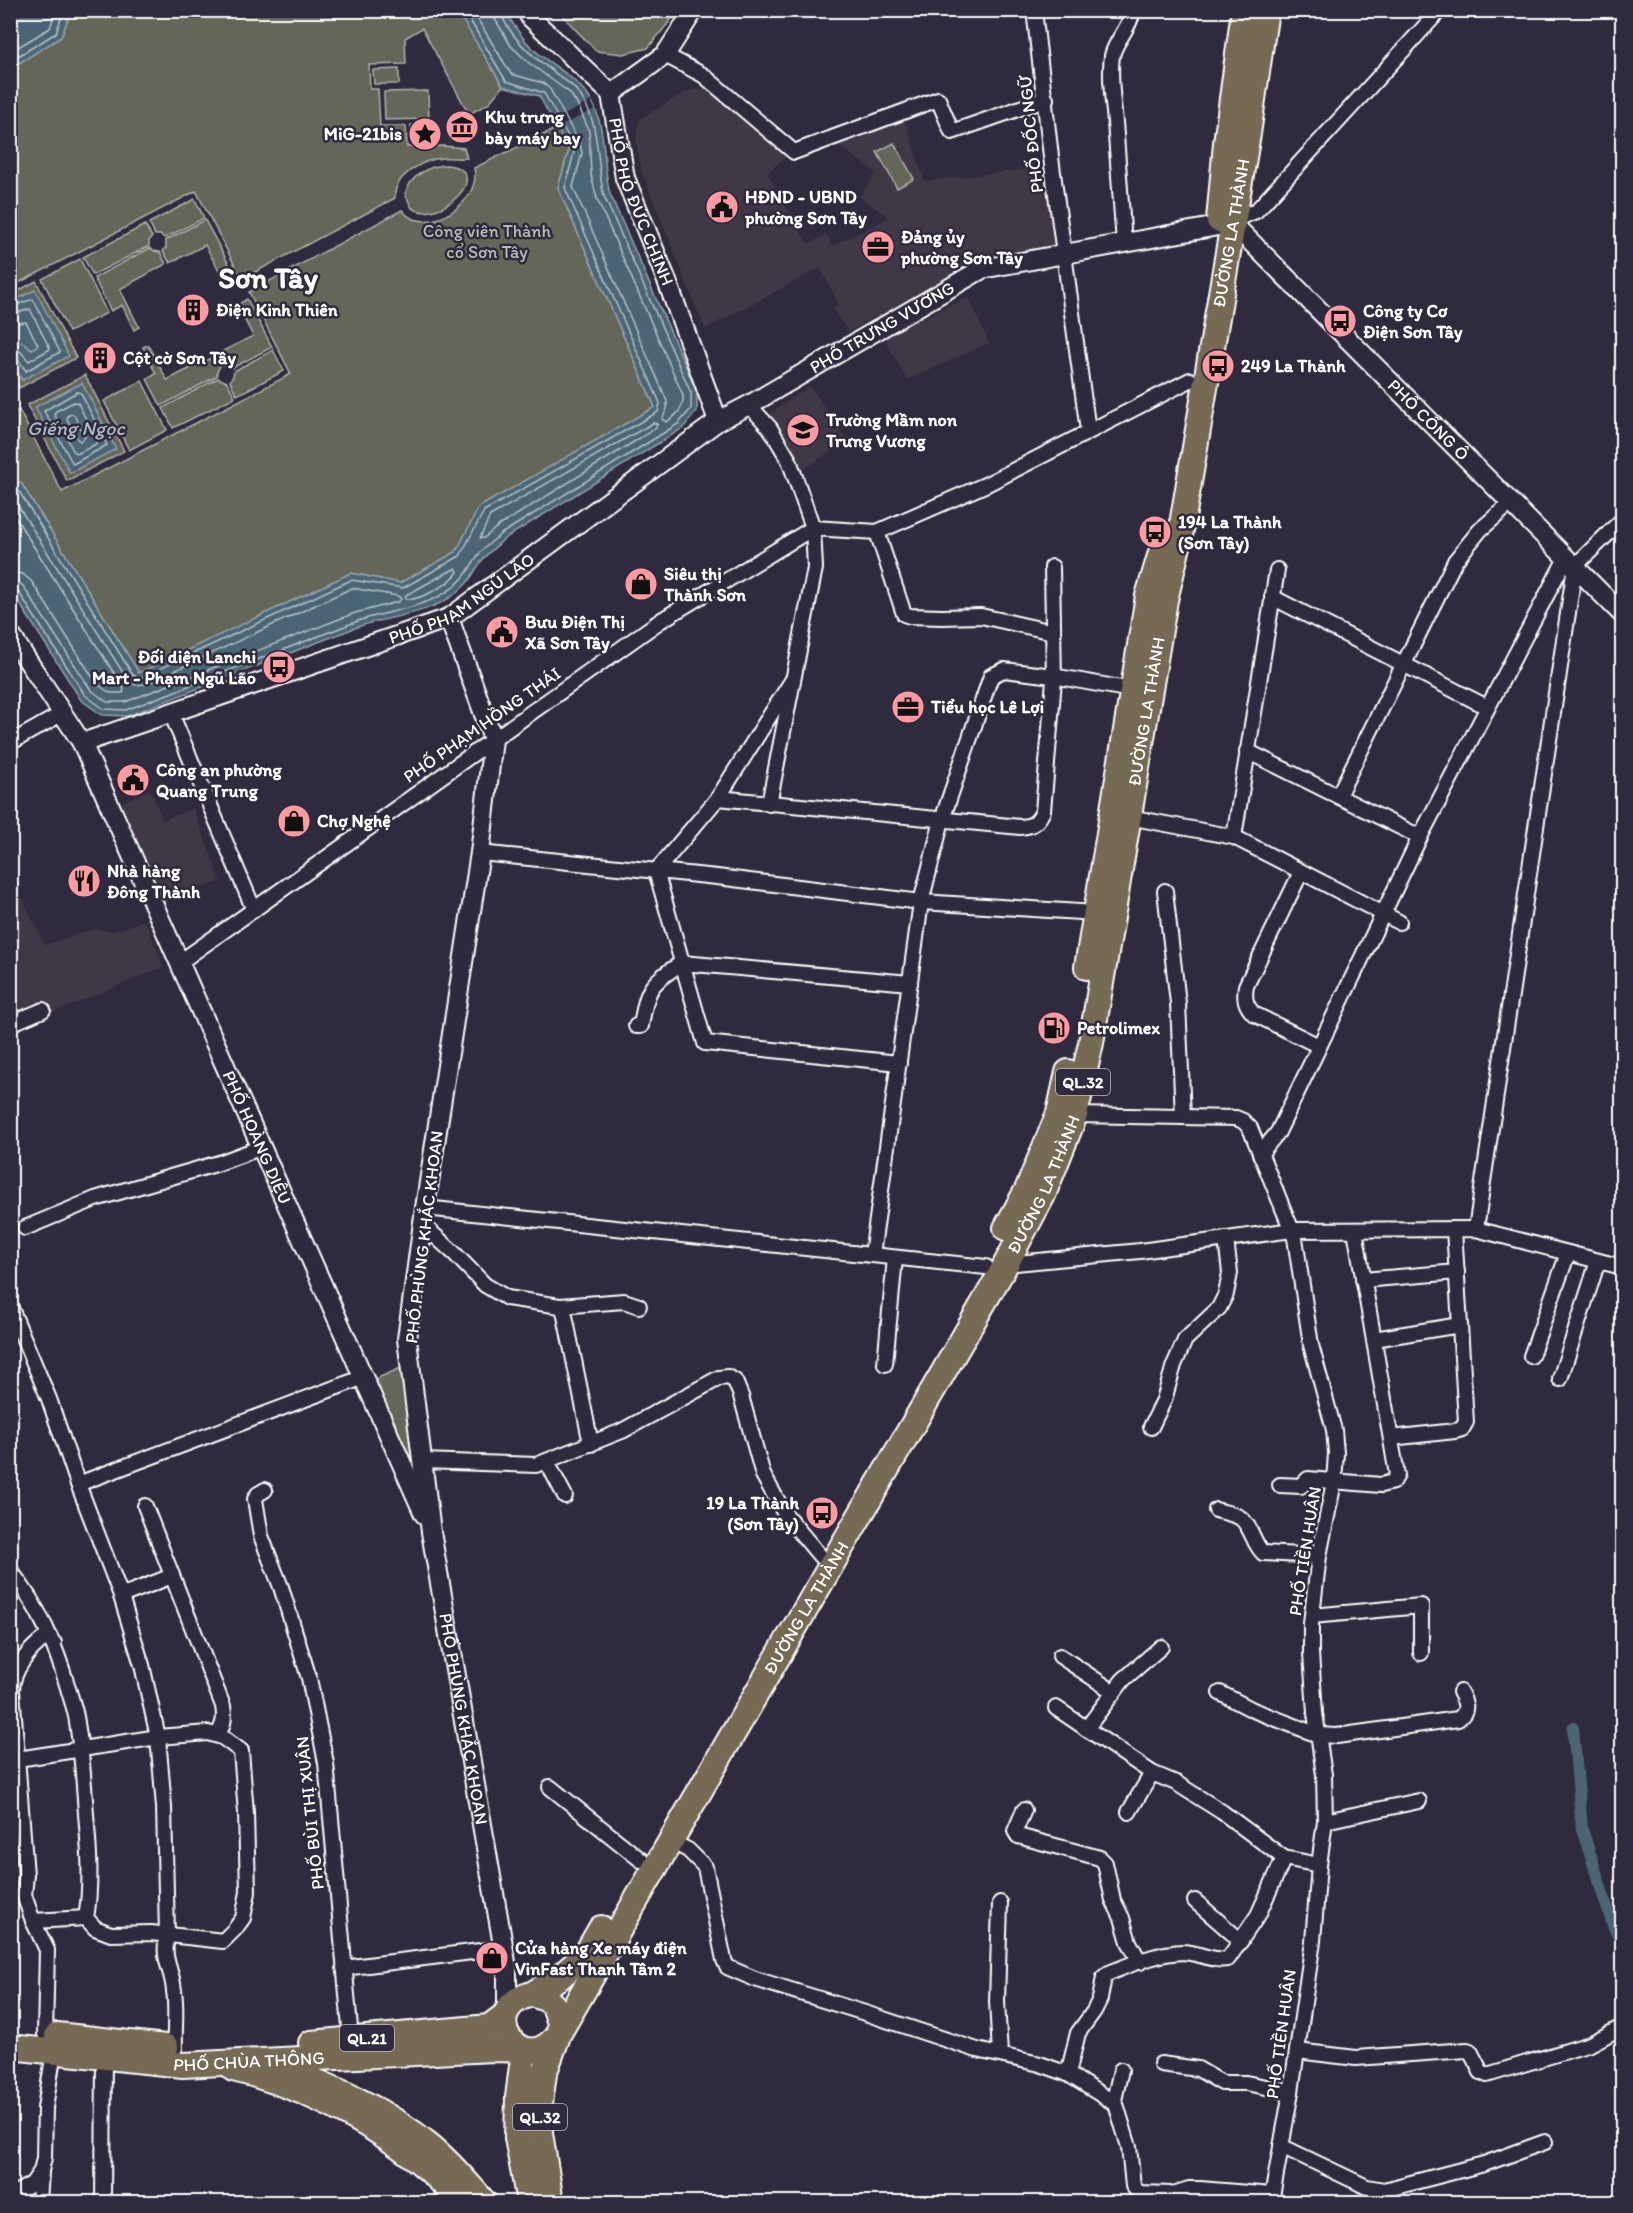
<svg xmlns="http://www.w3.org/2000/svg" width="1633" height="2213" viewBox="0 0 1633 2213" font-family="Itim,sans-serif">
<rect width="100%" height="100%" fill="#2f2a3d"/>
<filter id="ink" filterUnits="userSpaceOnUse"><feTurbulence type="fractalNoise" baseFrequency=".0167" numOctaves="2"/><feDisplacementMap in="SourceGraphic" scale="12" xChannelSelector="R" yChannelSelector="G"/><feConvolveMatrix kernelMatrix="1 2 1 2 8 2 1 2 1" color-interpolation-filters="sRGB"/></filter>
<g filter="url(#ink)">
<!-- built -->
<g fill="#413746">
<path d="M699,89L713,92L789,154L767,173L808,244L827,235L832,246L888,218L886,215L859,197L876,173L829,138L902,111L925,181L1040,168L1041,186L1052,185L1059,249L978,261L848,332L833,309L839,304L820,268L705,329L642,172L636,141L637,128L640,119L685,92Z"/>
<path d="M969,297L989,343L907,380L883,336Z"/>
<path d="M810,386L847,440L796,475L759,421Z"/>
<path d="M150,789L163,820L193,808L221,881L161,904L118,804Z"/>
<path d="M10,873L45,945L94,929L114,931L145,920L164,967L11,1030Z"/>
</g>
<!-- green -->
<g fill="#636658" stroke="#b1b2ac" stroke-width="1.5">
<path d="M457,10L503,86L488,104L469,114L422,28L405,38L406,64L369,65L370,89H378L380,126H406L407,147L444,146L464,148L467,158C459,159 451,157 443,158C424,159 393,176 395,198L242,279L196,191L11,287L10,68L61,37L71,11Z"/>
<path d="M558,11H678L648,48L623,54L596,51Z"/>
<path d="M399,69V84H374L373,70Z"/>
<path d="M428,91L429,119L385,120L384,92Z"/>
<path d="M437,124L438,141L411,142V125Z"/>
<path d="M557,128L569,150L558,188L655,407L479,507L456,552L400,583L351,573L139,673L21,483L11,478V414L19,410L62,492L291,374L249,292L402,210C423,239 483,204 474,168Z"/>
<path d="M894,143L914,179L897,188L877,152Z"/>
<path d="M447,165C496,171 440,226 412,208L405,194C410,176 429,165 447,165Z"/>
<path d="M195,199L204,218L165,238L160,235H155L149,223Z"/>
<path d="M205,220L232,270L222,276L205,245L170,263L163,251L166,247V240Z"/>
<path d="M145,225L152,237L149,241V246L93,275L83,257Z"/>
<path d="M150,248L154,251L160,252L166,264L120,289L139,327L134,330L122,305L111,311L94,278Z"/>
<path d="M80,259L107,313L69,332L42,279Z"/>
<path d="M36,281L76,358L19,388L11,372L10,357L23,380L35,290L11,302V295Z"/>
<path d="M247,299L272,347L232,368L228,365H223L217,354L253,336L237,305Z"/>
<path d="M148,345L167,380L215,356L220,366L217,372V376L161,406L147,379L156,374L143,347Z"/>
<path d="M273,350L284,371L237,395L230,381L233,376L234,371Z"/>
<path d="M85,375L124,451L67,481L27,405Z"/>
<path d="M218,378L227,382L235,397L173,428L163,408Z"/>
<path d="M142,381L167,430L129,450L104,401Z"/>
<path d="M403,1367L413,1474L371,1381Z"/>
</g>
<!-- water -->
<g fill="#4c6575" stroke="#94a3ac" stroke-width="1.5">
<path d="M13,11H71L61,37L11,68V13Z"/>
<path d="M457,11H505C515,27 524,42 539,54C558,69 578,79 591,100C607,128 602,163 610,194L697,392V411L683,428L504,539C498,545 490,551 484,558C477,566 473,576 466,584C440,614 394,615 360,626L127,716L102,715L81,700L11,590L10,478L21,483L139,673L351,573L400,583L456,552L479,507L655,407L558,188L569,150L539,96L503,86Z"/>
<path d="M35,290L69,356L22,380L11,357V302Z"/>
<path d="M82,383L116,449L70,473L35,407Z"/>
</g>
<!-- pier -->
<path fill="#2f2a3d" d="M591,101L595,109L557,128L552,121Z"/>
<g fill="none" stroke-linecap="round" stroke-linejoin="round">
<!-- shore -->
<g stroke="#b7c1c8" stroke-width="1.5">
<path d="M472,10L511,74L543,83L550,89L580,144L582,153L573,187L667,401V409L662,419L666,422C678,415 684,408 683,395L597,199L591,175L589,131L579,107L570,93L529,63L511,46L495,19L493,10"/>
<path d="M10,52L50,28L56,10"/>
<path d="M10,61L56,33L64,10"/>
<path d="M10,307L33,299L60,352L26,371L17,358L10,356"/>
<path d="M10,315L30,309L50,349L29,361L20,351L10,348"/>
<path d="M10,324L26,322L38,345L32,349L22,342L10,339"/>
<path d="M77,392L81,393L107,445L73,464L44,411Z"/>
<path d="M74,402L78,403L97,441L96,444L77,454L74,452L54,414L56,411Z"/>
<path d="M71,414L74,415L85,437L81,441L78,440L67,419V416Z"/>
<path d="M653,423L657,424L656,428L497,527L484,538H480L490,516Z"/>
<path d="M10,484L17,488L133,675L140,678L351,580L403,588L460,556L484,511L658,412L660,403L565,188L574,152V147L544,93L506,81L464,10"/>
<path d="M10,493L127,679L135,685L146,684L352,588L398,596L401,599L398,602L355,613L125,702H107L91,690L23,586L17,581H10"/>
<path d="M10,509L124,689L123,693H110L97,684L32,582L23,574L10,572"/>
<path d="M456,568L458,572C451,583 419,602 405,599L406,595Z"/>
<path d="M10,588L18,591L85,695L104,709L126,710L358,621C391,610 437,607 461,580C469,572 473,561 480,553C486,546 494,540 501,534L678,424L691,409V393L604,196C595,160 602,120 576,90C572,84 564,80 558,75C539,61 521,48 508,27C505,22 501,17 501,10"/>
</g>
<!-- canal -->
<path stroke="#4c6575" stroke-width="12" d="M1573,1728L1582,1829L1613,1925L1622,1944"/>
<!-- street casing -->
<g stroke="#fff" stroke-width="18">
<g id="street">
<path d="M1034,10L1052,165L1088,431"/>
<path d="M665,55L703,75L794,152L938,99L952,132L1046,99"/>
<path d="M1234,224L1243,216L1256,211L1440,10"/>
<path d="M1124,243C1121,202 1118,162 1115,122C1113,101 1109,77 1112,56C1115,40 1130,29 1133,10"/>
<path d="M749,405L770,428L789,460L813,528L815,568L769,804"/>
<path d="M813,528L877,532L987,484L1190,380"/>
<path d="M877,532L904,614L910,616L942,617L981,616L1053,632"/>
<path d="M1272,597L1487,707"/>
<path d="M793,679L718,798L656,871L705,1043L899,1063"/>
<path d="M171,713L254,910"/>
<path d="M10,743L63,713"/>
<path d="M1247,751L1420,837"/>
<path d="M1338,796L1455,561L1480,530L1511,503"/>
<path d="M718,798L1020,827C1033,826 1037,823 1043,811L1054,680L1052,567"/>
<path d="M1129,817L1234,837L1399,922"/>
<path d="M1234,837L1277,570"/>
<path d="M480,853L717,877L921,902L1096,913"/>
<path d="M1301,872L1246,986C1244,998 1245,1005 1254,1014L1319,1046"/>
<path d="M1165,891L1178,1003L1183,1116"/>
<path d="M180,962L660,621L813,528"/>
<path d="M10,1024L43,1010"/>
<path d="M636,1026H641C647,988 650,983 682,963L910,983"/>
<path d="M1075,1115L1236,1118L1243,1121L1250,1128L1295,1238L1311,1345L1334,1430L1336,1453L1334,1482L1319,1556L1311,1623V1653L1315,1713L1324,1775L1325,1821L1319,1865L1313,1941L1291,2092L1271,2202"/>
<path d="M1260,1154L1278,1132L1420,837L1566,558"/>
<path d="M425,1208L986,1267"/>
<path d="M423,1225L454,1253L485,1285L507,1298L560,1306L564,1311L591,1444"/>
<path d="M25,1228L95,1199L219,1163L262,1147"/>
<path d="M1476,1229L1575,566L1622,520"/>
<path d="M872,1255L921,902L942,820L991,676L1004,670L1053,676L1132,690"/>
<path d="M1006,1264L1140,1251L1292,1230L1476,1229L1622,1267"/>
<path d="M1363,1280L1457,1272"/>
<path d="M10,1306L49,1399L78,1484L120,1593L142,1665L158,1737L164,1807L167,1935C162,1962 172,1967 174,1991C177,2009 174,2029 175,2048"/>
<path d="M560,1306L624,1301L639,1306"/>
<path d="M1374,1339L1460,1325"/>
<path d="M1531,1356L1568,1253"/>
<path d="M885,1364L895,1258"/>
<path d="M1560,1379L1598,1261"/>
<path d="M1151,1427L1164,1400L1174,1365L1185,1340L1219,1308L1226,1294L1230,1273L1226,1239"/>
<path d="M1391,1438L1455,1431L1462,1429L1466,1422L1454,1229"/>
<path d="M422,1461L536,1465L622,1431L719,1378L728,1377L735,1381L741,1396L763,1475L785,1514L820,1556"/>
<path d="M547,1462L565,1496"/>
<path d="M78,1484L364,1377"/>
<path d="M1280,1485L1301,1486L1308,1479L1381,1485L1393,1482L1397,1475L1355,1230"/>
<path d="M265,1490L258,1494L255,1499L261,1536L281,1587L309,1678L326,1763L351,2039"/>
<path d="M145,1506L223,1706C225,1718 224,1726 217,1735"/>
<path d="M1216,1510C1223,1512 1232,1514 1239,1517C1251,1524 1253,1544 1263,1553L1319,1556"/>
<path d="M10,1570C39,1607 55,1643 68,1688C71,1699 76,1711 77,1723C82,1753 84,1783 86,1814C89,1848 92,1884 86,1918L95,1928L111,1934L151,1933L223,1941L235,1929L243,1918L248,1892L246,1813L241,1751L222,1737L208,1733L158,1737L18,1759"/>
<path d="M121,1596L172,1576"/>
<path d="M1312,1616L1421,1606V1653"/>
<path d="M1060,1656L1114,1692"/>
<path d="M1220,1693L1253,1710L1318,1735L1337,1736L1458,1719C1469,1711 1466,1703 1460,1692"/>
<path d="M1056,1708L1152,1773L1176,1783L1222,1812L1284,1858L1319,1865"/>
<path d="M1086,1729L1123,1680L1161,1647"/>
<path d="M550,1787L641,1860"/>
<path d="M1024,1810L1015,1831L1018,1836L1100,1858L1105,1863L1113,1900L1122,1918L1129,1942L1140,1962"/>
<path d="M1129,1812L1152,1773"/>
<path d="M1325,1821L1419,1801"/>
<path d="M670,1841L688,1850L705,1867L724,1960L727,1967L755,1979L865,2013L977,2050L1040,2064L1068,2074L1116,2104L1129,2147L1133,2186L1139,2193L1173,2194L1189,2189H1200L1272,2195"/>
<path d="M1195,1901L1241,1941"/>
<path d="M1000,1903L997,2001L1000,2054"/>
<path d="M33,1921L86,1918"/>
<path d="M344,1968L504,1948"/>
<path d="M45,2034L47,1950L33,1921L24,1895L26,1875L12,1690C12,1671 29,1649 45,1638L54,1643"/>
<path d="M1297,2051L1356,2058L1467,2050L1470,2051L1481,2072L1487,2075L1590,2044L1622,2027"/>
<path d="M1161,2064L1198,2069L1222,2083H1246L1291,2092"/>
<path d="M1068,2074L1078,2033L1094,2011L1100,1999L1104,1977L1109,1973C1131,1964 1158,1953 1182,1952C1198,1952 1213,1962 1228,1959L1258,1915L1284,1858"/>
<path d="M1114,2100L1121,2070"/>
<path d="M1281,2146L1367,2187L1384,2190L1484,2164L1545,2142"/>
<path d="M10,2196L32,2184L41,2171L44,2158L45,2108L54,2051"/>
<path d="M39,2202L41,2173"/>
<path d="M103,2202L104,2058"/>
</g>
</g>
<!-- secondary casing -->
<g stroke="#fff" stroke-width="22">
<g id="secondary">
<path id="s1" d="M526,10L530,17L611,94L625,178L667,281L718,421"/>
<path d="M611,94L665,55L694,10"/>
<path id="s2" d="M449,618L493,739L480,853L425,1208L407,1339L431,1532L507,1968V2010"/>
<path id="s3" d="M10,634L82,743L424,1514"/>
<path id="s4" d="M82,743L449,618L718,421L749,405L982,269L1218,226H1233L1242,233L1622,614"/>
</g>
</g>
<!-- highway casing -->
<g stroke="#fff" stroke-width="28">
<g id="highway">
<path d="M1219,220L1226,143L1244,10"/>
<path d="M1087,967L1148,596L1163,546"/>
<path d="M1006,1228L1027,1190L1059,1113L1068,1072"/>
<path d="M532,1994L560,1977L586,1954L601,1928"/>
<path d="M57,2035L166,2047"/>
<path d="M311,2043L489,2027L505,2015"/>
<path id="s5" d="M10,2047L183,2065L493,2049L524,2050"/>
<path d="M524,2050L518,2097L517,2138L529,2202"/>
<path d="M233,2069C313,2088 408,2139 460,2202"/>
<path d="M290,2071C340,2090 388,2112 429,2145C450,2162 467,2183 484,2202"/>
<path id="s6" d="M551,2202L540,2133V2103L544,2074L559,2033L560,2023L554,2006L548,2000L532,1994C472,2009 523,2084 559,2033L1001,1273L1043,1195L1075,1115L1091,1043L1165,600L1179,542L1248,134L1266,10"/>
</g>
</g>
<!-- street -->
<use href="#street" stroke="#2f2a3d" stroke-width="14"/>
<!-- secondary -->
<use href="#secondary" stroke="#2f2a3d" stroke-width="18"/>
<!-- highway -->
<use href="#highway" stroke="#766a54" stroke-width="24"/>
</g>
</g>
<!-- icons -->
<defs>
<g id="museum-disc" transform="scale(1.725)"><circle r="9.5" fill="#ff9aa2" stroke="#2f2a3d"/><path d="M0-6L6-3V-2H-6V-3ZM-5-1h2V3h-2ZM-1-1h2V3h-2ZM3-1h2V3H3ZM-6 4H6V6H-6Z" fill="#111"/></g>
<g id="sight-disc" transform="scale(1.725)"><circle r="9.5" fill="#ff9aa2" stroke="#2f2a3d"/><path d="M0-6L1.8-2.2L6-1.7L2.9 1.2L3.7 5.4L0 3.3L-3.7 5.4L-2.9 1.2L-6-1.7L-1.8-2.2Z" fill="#111"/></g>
<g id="civic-disc" transform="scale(1.725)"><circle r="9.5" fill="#ff9aa2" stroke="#2f2a3d"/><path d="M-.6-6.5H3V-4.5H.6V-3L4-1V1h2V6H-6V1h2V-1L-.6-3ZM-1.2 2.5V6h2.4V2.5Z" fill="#111"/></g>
<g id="office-disc" transform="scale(1.725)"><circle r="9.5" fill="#ff9aa2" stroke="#2f2a3d"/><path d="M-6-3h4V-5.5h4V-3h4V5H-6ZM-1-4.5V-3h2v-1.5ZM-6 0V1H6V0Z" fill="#111"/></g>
<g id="building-disc" transform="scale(1.725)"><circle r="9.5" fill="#ff9aa2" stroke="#2f2a3d"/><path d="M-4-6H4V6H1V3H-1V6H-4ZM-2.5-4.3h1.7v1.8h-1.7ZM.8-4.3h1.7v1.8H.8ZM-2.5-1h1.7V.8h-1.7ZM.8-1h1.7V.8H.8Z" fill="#111"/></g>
<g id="bus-disc" transform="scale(1.725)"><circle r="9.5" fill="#ff9aa2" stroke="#2f2a3d"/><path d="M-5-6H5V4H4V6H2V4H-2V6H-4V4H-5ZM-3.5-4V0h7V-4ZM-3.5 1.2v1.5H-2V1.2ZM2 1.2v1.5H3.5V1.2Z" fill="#111"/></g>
<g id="school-disc" transform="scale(1.725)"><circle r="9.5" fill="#ff9aa2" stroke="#2f2a3d"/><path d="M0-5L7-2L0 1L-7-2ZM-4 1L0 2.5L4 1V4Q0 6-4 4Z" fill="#111"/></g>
<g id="shop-disc" transform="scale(1.725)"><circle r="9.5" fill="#ff9aa2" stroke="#2f2a3d"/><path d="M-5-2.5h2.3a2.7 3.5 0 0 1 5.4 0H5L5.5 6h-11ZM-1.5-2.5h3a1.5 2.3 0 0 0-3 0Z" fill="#111"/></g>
<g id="restaurant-disc" transform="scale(1.725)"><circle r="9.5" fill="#ff9aa2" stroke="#2f2a3d"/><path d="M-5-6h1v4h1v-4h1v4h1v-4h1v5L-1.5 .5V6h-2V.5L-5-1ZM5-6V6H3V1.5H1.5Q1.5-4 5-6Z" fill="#111"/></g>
<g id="fuel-disc" transform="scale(1.725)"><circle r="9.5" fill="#ff9aa2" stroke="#2f2a3d"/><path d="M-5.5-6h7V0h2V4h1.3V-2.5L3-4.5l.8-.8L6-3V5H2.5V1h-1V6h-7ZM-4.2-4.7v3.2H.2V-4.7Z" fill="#111"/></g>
</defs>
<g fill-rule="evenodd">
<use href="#museum-disc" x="462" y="127"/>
<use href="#sight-disc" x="425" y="134"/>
<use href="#civic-disc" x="722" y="207"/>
<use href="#office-disc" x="878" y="247"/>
<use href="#building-disc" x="193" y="310"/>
<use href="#bus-disc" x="1340" y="321"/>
<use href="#building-disc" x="100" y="358"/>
<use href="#bus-disc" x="1218" y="366"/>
<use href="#school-disc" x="803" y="430"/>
<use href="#bus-disc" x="1155" y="532"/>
<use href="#shop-disc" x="641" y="584"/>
<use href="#civic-disc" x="502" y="632"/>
<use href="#bus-disc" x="279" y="667"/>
<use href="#office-disc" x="908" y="707"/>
<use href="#civic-disc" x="133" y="780"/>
<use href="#shop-disc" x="294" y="821"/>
<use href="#restaurant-disc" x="84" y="881"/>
<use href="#fuel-disc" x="1054" y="1028"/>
<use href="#bus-disc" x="822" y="1513"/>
<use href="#shop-disc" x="492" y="1958"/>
</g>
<g text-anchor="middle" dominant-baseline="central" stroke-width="5" stroke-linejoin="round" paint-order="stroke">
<!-- shield labels -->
<g fill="#2f2a3d" stroke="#c1bfc5" stroke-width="1.5">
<rect x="1056" y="1069" width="54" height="26" rx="4.5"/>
<rect x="340" y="2025" width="54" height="26" rx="4.5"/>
<rect x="513" y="2104" width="54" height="26" rx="4.5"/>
</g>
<g font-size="16" font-weight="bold" fill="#fff">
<text x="1083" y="1082">QL.32</text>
<text x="367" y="2038">QL.21</text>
<text x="540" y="2117">QL.32</text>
</g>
<!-- poi labels -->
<g font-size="18" font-weight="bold" fill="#fff" stroke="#2f2a3d" text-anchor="start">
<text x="485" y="117">Khu trưng<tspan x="485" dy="21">bày máy bay</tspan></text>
<text x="402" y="134" text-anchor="end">MiG-21bis</text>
<text x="745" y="197">HĐND - UBND<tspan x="745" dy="21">phường Sơn Tây</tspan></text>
<text x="901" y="237">Đảng ủy<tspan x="901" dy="21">phường Sơn Tây</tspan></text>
<text x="216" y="310">Điện Kinh Thiên</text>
<text x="1363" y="311">Công ty Cơ<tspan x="1363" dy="21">Điện Sơn Tây</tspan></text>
<text x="123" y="358">Cột cờ Sơn Tây</text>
<text x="1241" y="366">249 La Thành</text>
<text x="826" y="420">Trường Mầm non<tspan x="826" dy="21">Trưng Vương</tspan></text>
<text x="1178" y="522">194 La Thành<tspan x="1178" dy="21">(Sơn Tây)</tspan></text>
<text x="664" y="574">Siêu thị<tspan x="664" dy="21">Thành Sơn</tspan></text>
<text x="525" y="622">Bưu Điện Thị<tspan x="525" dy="21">Xã Sơn Tây</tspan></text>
<text x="256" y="657" text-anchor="end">Đối diện Lanchi<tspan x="256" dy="21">Mart - Phạm Ngũ Lão</tspan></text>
<text x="931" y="707">Tiểu học Lê Lợi</text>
<text x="156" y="770">Công an phường<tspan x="156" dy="21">Quang Trung</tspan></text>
<text x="317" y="821">Chợ Nghệ</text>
<text x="107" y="871">Nhà hàng<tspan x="107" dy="21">Đông Thành</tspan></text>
<text x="1077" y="1028">Petrolimex</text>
<text x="799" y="1503" text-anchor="end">19 La Thành<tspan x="799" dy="21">(Sơn Tây)</tspan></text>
<text x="515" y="1948">Cửa hàng Xe máy điện<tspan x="515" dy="21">VinFast Thanh Tâm 2</tspan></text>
</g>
<!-- street labels -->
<g font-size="18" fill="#fff" stroke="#2f2a3d">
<text transform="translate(1031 134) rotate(-96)">PHỐ ĐỐC NGỮ</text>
<text stroke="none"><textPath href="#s1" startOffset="232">PHỐ PHÓ ĐỨC CHÍNH</textPath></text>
<text stroke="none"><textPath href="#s6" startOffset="2296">ĐƯỜNG LA THÀNH</textPath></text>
<text stroke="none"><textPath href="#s4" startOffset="910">PHỐ TRƯNG VƯƠNG</textPath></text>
<text stroke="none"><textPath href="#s4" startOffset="1556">PHỐ CỔNG Ô</textPath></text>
<text stroke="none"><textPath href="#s4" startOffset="408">PHỐ PHẠM NGŨ LÃO</textPath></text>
<text stroke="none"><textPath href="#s6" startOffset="1810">ĐƯỜNG LA THÀNH</textPath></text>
<text transform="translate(482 725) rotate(-35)">PHỐ PHẠM HỒNG THÁI</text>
<text stroke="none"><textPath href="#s3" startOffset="562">PHỐ HOÀNG DIỆU</textPath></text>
<text stroke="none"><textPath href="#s6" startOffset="1324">ĐƯỜNG LA THÀNH</textPath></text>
<text transform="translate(424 1237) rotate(-83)">PHỐ PHÙNG KHẮC KHOAN</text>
<text transform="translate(1305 1551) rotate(-81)">PHỐ TIỀN HUÂN</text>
<text stroke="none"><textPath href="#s6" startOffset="838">ĐƯỜNG LA THÀNH</textPath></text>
<text stroke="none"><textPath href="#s2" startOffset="1119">PHỐ PHÙNG KHẮC KHOAN</textPath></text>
<text transform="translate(310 1813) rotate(-96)">PHỐ BÙI THỊ XUÂN</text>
<text transform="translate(1281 2034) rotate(-82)">PHỐ TIỀN HUÂN</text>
<text stroke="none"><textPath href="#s5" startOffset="240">PHỐ CHÙA THÔNG</textPath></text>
</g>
<!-- park labels -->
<g font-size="18" fill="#b9bab4" stroke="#2f2a3d">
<text x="487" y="231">Công viên Thành<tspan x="487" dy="21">cổ Sơn Tây</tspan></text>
</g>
<!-- water labels -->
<g font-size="20" font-style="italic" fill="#aebac1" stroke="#2f2a3d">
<text x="76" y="428">Giếng Ngọc</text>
</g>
<!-- town labels -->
<g font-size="30" font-weight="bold" fill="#fff" stroke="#2f2a3d">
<text x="268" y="277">Sơn Tây</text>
</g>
</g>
<!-- margin -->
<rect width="1633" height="2213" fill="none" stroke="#2f2a3d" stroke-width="36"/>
<rect x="18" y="18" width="1597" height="2177" fill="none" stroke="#fff" stroke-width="2" filter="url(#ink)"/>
</svg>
